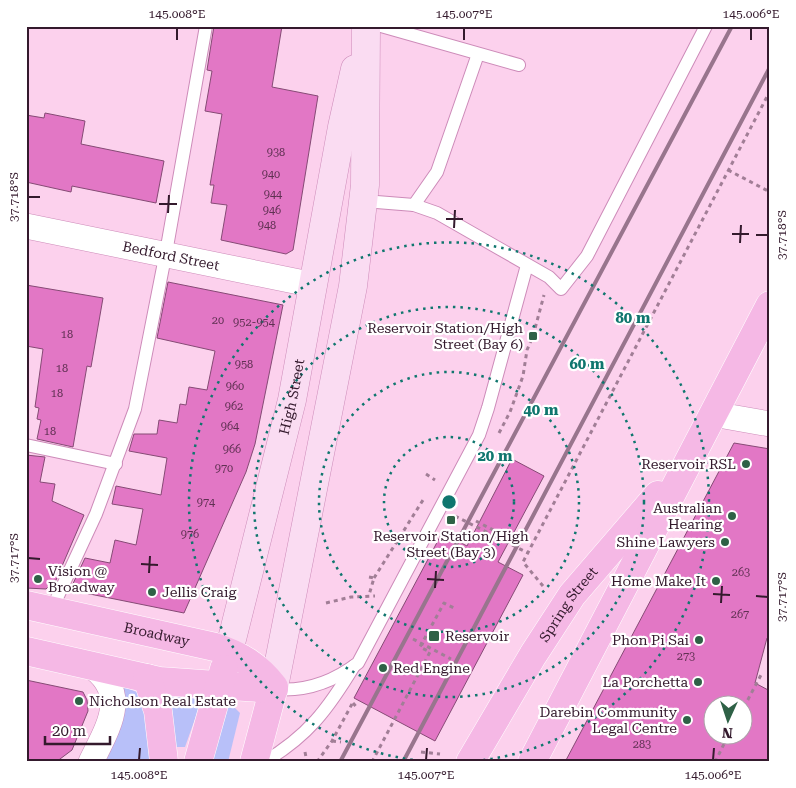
<svg xmlns="http://www.w3.org/2000/svg" width="796" height="788" viewBox="0 0 796 788" font-family="'Roboto Serif',serif">
<rect width="100%" height="100%" fill="#fcd1ed"/>
<!-- green -->
<g fill="#b8c0f9">
<path d="M124,687L142,694L155,762H105L115,741Z"/>
<path d="M163,696L202,699L185,747H174Z"/>
<path d="M227,707H234L240,713L228,762H210Z"/>
</g>
<!-- building -->
<g fill="#e277c5" stroke="#864a75" fill-rule="evenodd">
<path d="M214,26H282L272,87L318,96L293,250L286,254L221,240L227,205L211,203L214,185H210L222,114L205,111L212,71L207,70Z"/>
<path d="M45,113L85,121L81,144L164,161L156,203L72,186L71,192L26,182V115L44,118Z"/>
<path d="M168,282L283,305L255,444L246,472L184,613L70,590L85,558L110,563L115,540L136,545L143,509L112,504L116,486L161,495L167,458L129,451L134,434H157L159,420L177,423L180,404L186,405L189,387L207,390L215,351L157,338Z"/>
<path d="M26,285L103,298L91,367L87,366L73,447L37,439L41,420L37,419L39,408L35,407L43,349L26,346Z"/>
<path d="M734,443L770,449V638H767L755,683L770,691V762H565ZM714,706H744V736H714Z"/>
<path d="M26,455L45,457L40,482L55,484L52,501L84,515L53,587L49,586L46,589L26,588Z"/>
<path d="M512,459L544,476L498,562L523,575L435,741L354,698L442,533L467,546Z"/>
<path d="M26,680L83,692L87,700L88,711L72,750L56,762H26Z"/>
</g>
<g fill="none" stroke-linecap="round" stroke-linejoin="round">
<!-- lane casing -->
<g stroke="#cd8bb9" stroke-width="14">
<g id="lane">
<path d="M381,26L519,65"/>
<path d="M364,201L414,205L437,213L549,277L561,289L587,256L706,26"/>
<path d="M414,205L437,172L478,54"/>
<path d="M26,445L116,464"/>
<path d="M51,611L96,514L135,409L167,247L206,26"/>
<path d="M274,689C305,692 333,682 358,663L479,435L488,408L527,265"/>
<path d="M264,762C308,736 328,709 354,666"/>
</g>
</g>
<!-- street casing -->
<g stroke="#cd8bb9" stroke-width="26">
<g id="street">
<path id="s1" d="M26,226L314,285"/>
<path d="M713,414L770,424"/>
<path d="M90,665C131,693 108,727 91,762"/>
</g>
</g>
<!-- secondary casing -->
<g stroke="#cd8bb9" stroke-width="29">
<g id="secondary">
<path id="s2" d="M229,651L292,400L342,127L355,69"/>
<path d="M274,687L353,286L365,185L366,26"/>
</g>
</g>
<!-- primary casing -->
<g stroke="#fff" stroke-width="29">
<g id="primary">
<path id="s3" d="M26,605L215,647C240,655 258,666 274,687L254,762"/>
<path d="M26,651L159,681L274,689"/>
<path d="M147,678L158,711L164,762"/>
<path d="M198,762L224,669"/>
<path id="s4" d="M470,762L533,655L572,595L658,495"/>
<path d="M532,762L770,305"/>
</g>
</g>
<!-- path -->
<g stroke="#a17e96" stroke-width="3" stroke-dasharray="4 4" stroke-linecap="butt">
<path d="M728,170L770,192"/>
<path d="M499,433L510,412L523,376L527,350L533,336L544,295"/>
<path d="M426,474L435,480"/>
<path d="M455,516L528,553"/>
<path d="M476,521L514,541"/>
<path d="M369,577L374,578L369,595"/>
<path d="M374,578L423,500"/>
<path d="M543,586L523,562L770,91"/>
<path d="M326,603L351,597L375,596"/>
<path d="M413,639L451,659"/>
<path d="M353,703L358,709"/>
<path d="M744,707L762,673"/>
<path d="M332,741L341,742"/>
<path d="M305,752L307,762"/>
<path d="M421,752L440,754"/>
<path d="M317,762L332,741L352,704"/>
<path d="M372,762L430,652L420,647L444,603L454,608"/>
<path d="M715,762L728,736"/>
</g>
<!-- lane -->
<use href="#lane" stroke="#fff" stroke-width="12"/>
<!-- street -->
<use href="#street" stroke="#fff" stroke-width="25"/>
<!-- secondary -->
<use href="#secondary" stroke="#fadcf2" stroke-width="28"/>
<!-- primary -->
<use href="#primary" stroke="#f5b8e5" stroke-width="28"/>
<!-- rail -->
<g stroke="#98758d" stroke-width="4">
<path d="M340,762L732,26"/>
<path d="M403,762L770,67"/>
</g>
</g>
<!-- ticks -->
<path fill="none" stroke="#341a2d" stroke-width="2" d="M177,40V28M464,40V28M751,40V28M28,197H40M159,204H177M168,213L169,195M446,219H463M454,228L455,210M732,234H749M756,235H768M740,243L741,225M28,558L40,559M141,564L158,565M149,573L150,556M427,579L444,580M435,588L436,571M713,594L730,595M756,596L768,597M721,603L722,586M139,760L140,748M426,760L427,748M713,760L714,748"/>
<!-- distance rings -->
<g fill="none" stroke="#0f766e" stroke-width="2.5" stroke-dasharray="2.5 5">
<circle cx="449" cy="502" r="65"/>
<circle cx="449" cy="502" r="130"/>
<circle cx="449" cy="502" r="195"/>
<path d="M435 762A260 260 0 1 1 463 762"/>
</g>
<!-- markers -->
<g fill="#2e6146" stroke="#fff" stroke-width="2">
<rect x="528" y="331" width="10" height="10" rx="2.5"/>
<circle cx="746" cy="464" r="5"/>
<circle cx="732" cy="516" r="5"/>
<rect x="446" y="515" width="10" height="10" rx="2.5"/>
<circle cx="725" cy="542" r="5"/>
<circle cx="38" cy="579" r="5"/>
<circle cx="716" cy="581" r="5"/>
<circle cx="152" cy="592" r="5"/>
<rect x="428" y="630" width="12" height="12" rx="2.5"/>
<circle cx="699" cy="640" r="5"/>
<circle cx="383" cy="668" r="5"/>
<circle cx="698" cy="682" r="5"/>
<circle cx="79" cy="701" r="5"/>
<circle cx="687" cy="720" r="5"/>
</g>
<g text-anchor="middle" dominant-baseline="central" stroke-width="4.5" stroke-linejoin="round" paint-order="stroke">
<!-- number labels -->
<g font-size="11" fill="#603153">
<text x="276" y="152">938</text>
<text x="271" y="174">940</text>
<text x="273" y="194">944</text>
<text x="272" y="210">946</text>
<text x="267" y="225">948</text>
<text x="218" y="320">20</text>
<text x="254" y="322">952-954</text>
<text x="67" y="334">18</text>
<text x="244" y="364">958</text>
<text x="62" y="368">18</text>
<text x="235" y="386">960</text>
<text x="57" y="393">18</text>
<text x="234" y="406">962</text>
<text x="230" y="426">964</text>
<text x="50" y="431">18</text>
<text x="232" y="449">966</text>
<text x="224" y="468">970</text>
<text x="206" y="502">974</text>
<text x="190" y="534">976</text>
<text x="741" y="572">263</text>
<text x="740" y="614">267</text>
<text x="686" y="656">273</text>
<text x="642" y="744">283</text>
</g>
<!-- street labels -->
<g font-size="14" fill="#341a2d" stroke="#fff">
<text stroke="none"><textPath href="#s1" startOffset="148">Bedford Street</textPath></text>
<text stroke="none"><textPath href="#s2" startOffset="262">High Street</textPath></text>
<text stroke="none"><textPath href="#s4" startOffset="186">Spring Street</textPath></text>
<text stroke="none"><textPath href="#s3" startOffset="134">Broadway</textPath></text>
</g>
<!-- poi labels -->
<g font-size="14" fill="#341a2d" stroke="#fff" text-anchor="end">
<text x="523" y="328">Reservoir Station/High<tspan x="523" dy="16">Street (Bay 6)</tspan></text>
<text x="736" y="464">Reservoir RSL</text>
<text x="722" y="508">Australian<tspan x="722" dy="16">Hearing</tspan></text>
<text x="451" y="536" text-anchor="middle">Reservoir Station/High<tspan x="451" dy="16">Street (Bay 3)</tspan></text>
<text x="715" y="542">Shine Lawyers</text>
<text x="48" y="571" text-anchor="start">Vision @<tspan x="48" dy="16">Broadway</tspan></text>
<text x="706" y="581">Home Make It</text>
<text x="162" y="592" text-anchor="start">Jellis Craig</text>
<text x="445" y="636" text-anchor="start">Reservoir</text>
<text x="689" y="640">Phon Pi Sai</text>
<text x="393" y="668" text-anchor="start">Red Engine</text>
<text x="688" y="682">La Porchetta</text>
<text x="89" y="701" text-anchor="start">Nicholson Real Estate</text>
<text x="677" y="712">Darebin Community<tspan x="677" dy="16">Legal Centre</tspan></text>
</g>
</g>
<circle cx="449" cy="502" r="8" fill="#0f766e" stroke="#fff" stroke-width="2.5"/>
<g font-size="15" text-anchor="middle" font-weight="bold" fill="#0f766e" stroke="#fff" stroke-width="4.5" stroke-linejoin="round" paint-order="stroke">
<text x="633" y="323">80 m</text>
<text x="587" y="369">60 m</text>
<text x="541" y="415">40 m</text>
<text x="495" y="461">20 m</text>
</g>
<!-- border -->
<rect width="796" height="788" fill="none" stroke="#ffffff" stroke-width="55"/>
<!-- north arrow -->
<g transform="translate(728 720) rotate(183)"><circle r="24" fill="#ffffff" stroke="#aea3ab"/>
<path d="M0-4L9 19L0 12L-9 19Z" fill="#2e6146"/>
<text y="-8" font-size="14" font-weight="bold" text-anchor="middle" fill="#341a2d">N</text>
</g>
<!-- scale -->
<path d="M45 736v8h65v-8" fill="none" stroke="#341a2d" stroke-width="2.5"/>
<text x="52" y="736" font-size="15" fill="#341a2d" stroke="#ffffff" stroke-width="4" paint-order="stroke">20 m</text>
<rect x="28" y="28" width="740" height="732" fill="none" stroke="#341a2d" stroke-width="2"/>
<g font-size="12" text-anchor="middle" fill="#341a2d">
<text x="177" y="18">145.008°E</text>
<text x="464" y="18">145.007°E</text>
<text x="751" y="18">145.006°E</text>
<text transform="translate(14 197) rotate(-90)" y="4">37.718°S</text>
<text transform="translate(782 235) rotate(-90)" y="4">37.718°S</text>
<text transform="translate(14 558) rotate(-90)" y="4">37.717°S</text>
<text transform="translate(782 597) rotate(-90)" y="4">37.717°S</text>
<text x="139" y="779">145.008°E</text>
<text x="426" y="779">145.007°E</text>
<text x="713" y="779">145.006°E</text>
</g>
</svg>
